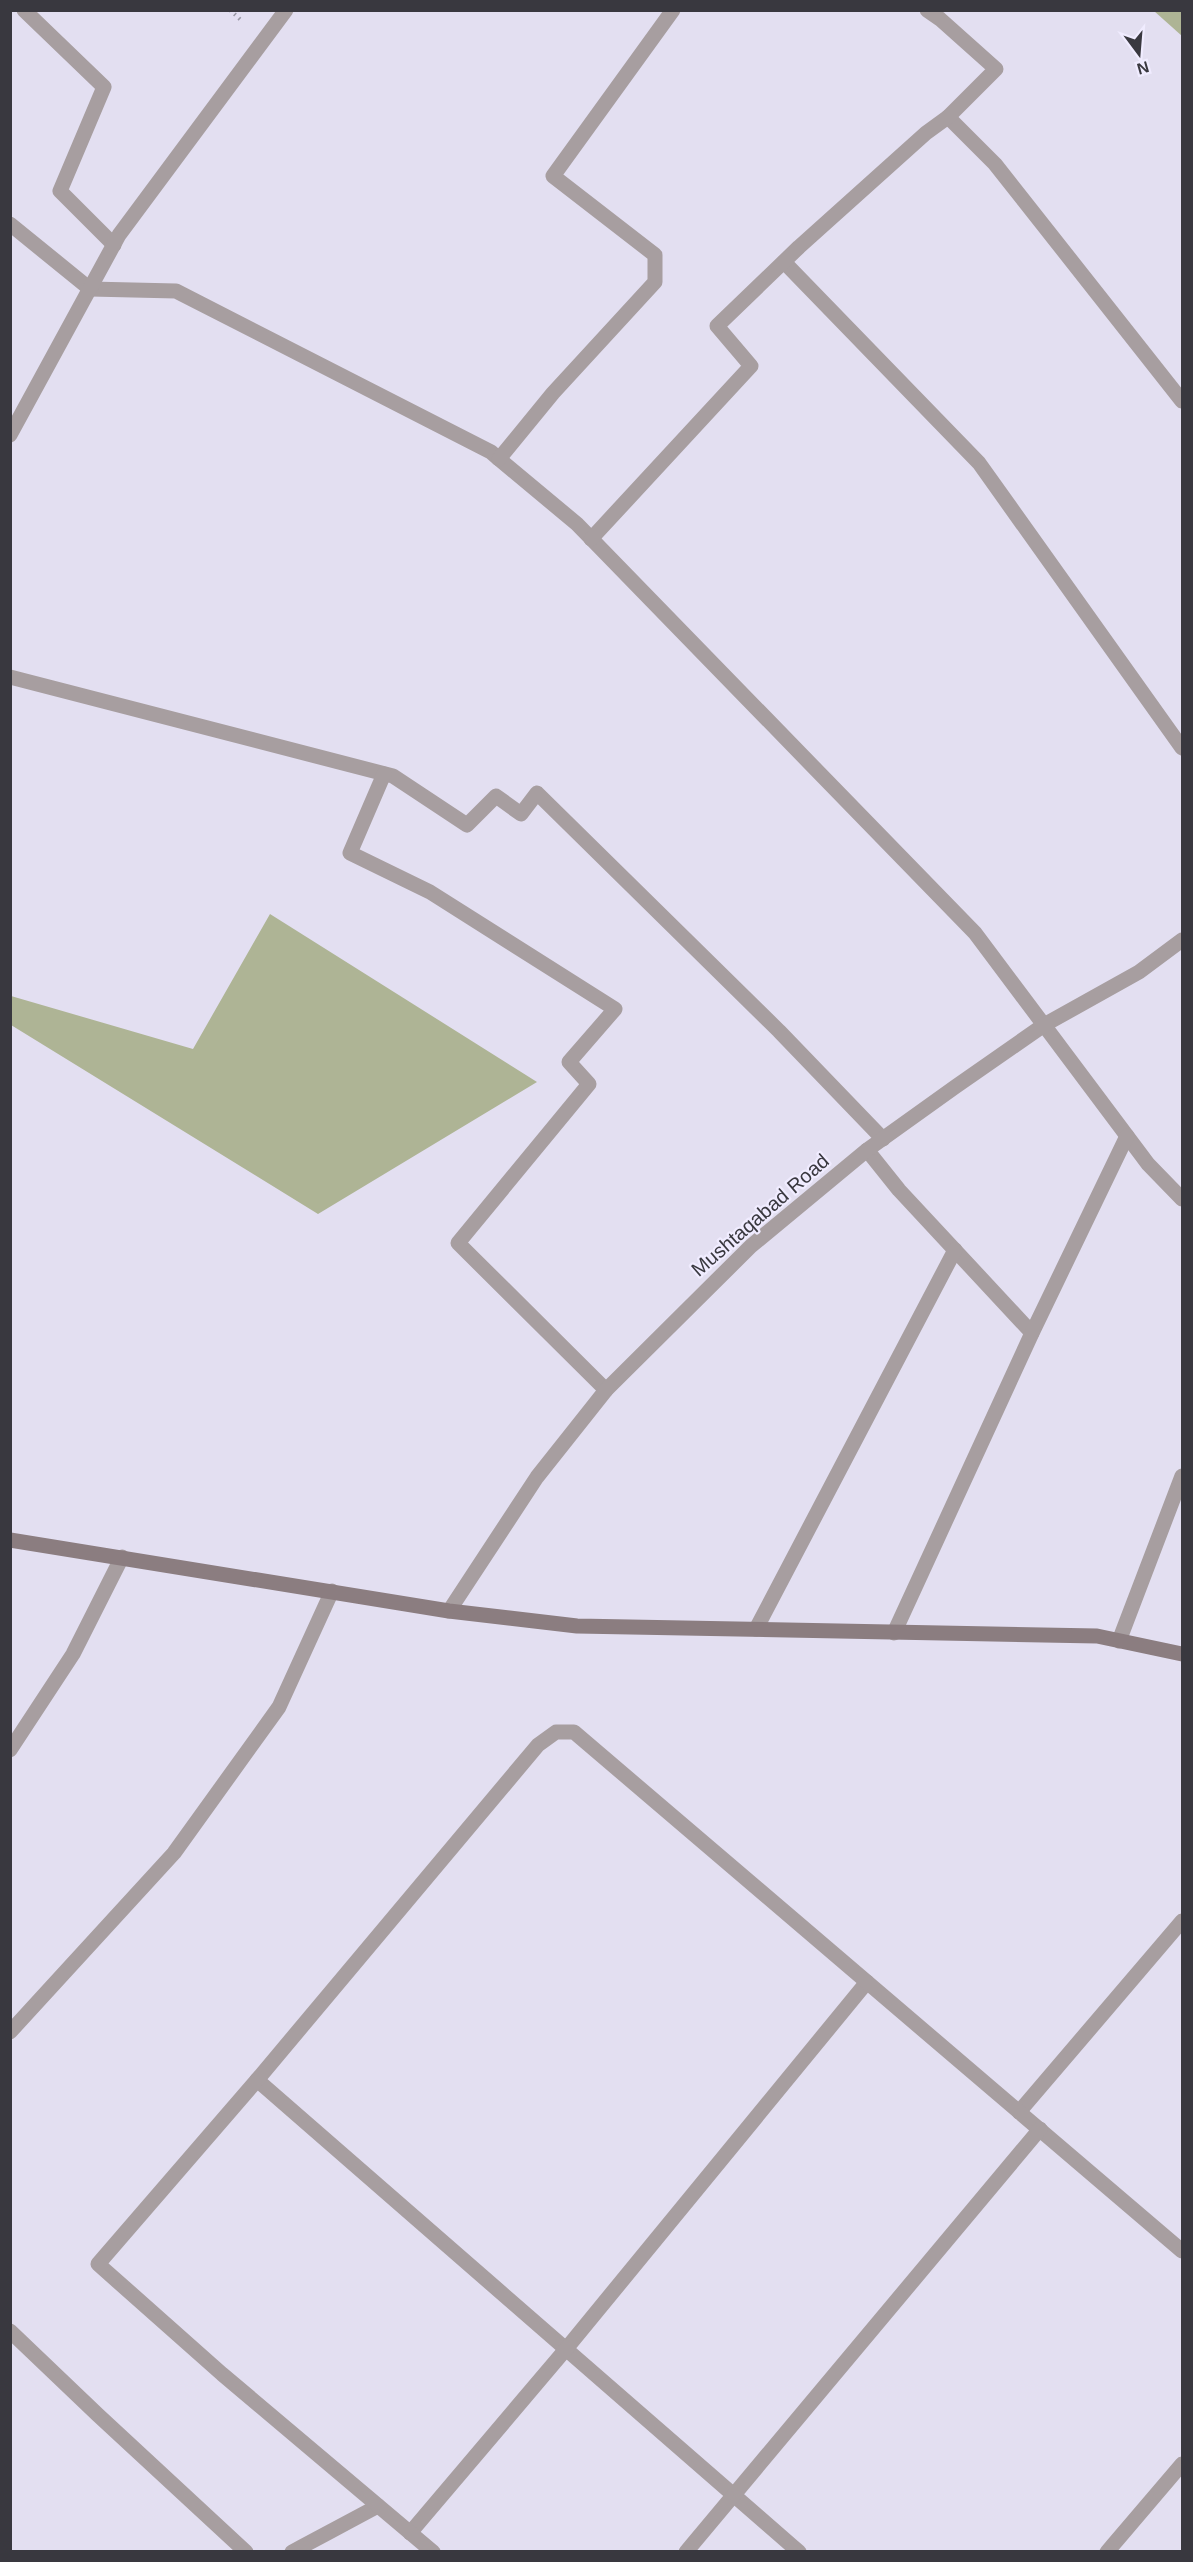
<svg xmlns="http://www.w3.org/2000/svg" width="1193" height="2562" viewBox="0 0 1193 2562" font-family="Arial,sans-serif">
<rect width="100%" height="100%" fill="#e3dff1"/>
<!-- green -->
<g fill="#aeb495">
<path d="M1154,11H1182V36Z"/>
<path d="M270,914L537,1082L318,1214L11,1025V996L193,1049Z"/>
</g>
<g fill="none" stroke-linecap="round" stroke-linejoin="round">
<!-- path -->
<path stroke="#9997a4" stroke-width="4" stroke-dasharray="1.5 4.5" stroke-linecap="butt" d="M230,10L243,22"/>
<!-- street -->
<g stroke="#a79ea0" stroke-width="15">
<path d="M24,10L104,87L60,191L114,245"/>
<path d="M948,117L995,164L1182,401"/>
<path d="M10,224L90,289L176,291L491,452L499,459L577,524L975,933L1148,1164L1182,1199"/>
<path d="M784,262L979,463L1182,748"/>
<path d="M10,435L119,235L286,10"/>
<path d="M499,459L553,393L655,282V255L553,176L673,10"/>
<path d="M591,539L751,366L717,326L799,247L926,133L948,117L996,69L940,19L927,10"/>
<path d="M10,677L393,776L467,825L496,796L521,814L537,793L779,1031L883,1139"/>
<path d="M384,774L350,853L430,892L615,1009L569,1062L589,1084L458,1243L606,1390"/>
<path d="M867,1150L899,1190L1032,1333"/>
<path d="M449,1611L537,1477L606,1390L751,1246L867,1150L955,1087L1044,1025L1139,972L1182,940"/>
<path d="M756,1629L955,1250"/>
<path d="M894,1633L1032,1333L1127,1136"/>
<path d="M1119,1641L1182,1476"/>
<path d="M10,1750L73,1654L122,1557"/>
<path d="M10,2032L174,1853L279,1707L332,1591"/>
<path d="M257,2080L799,2552"/>
<path d="M1019,2112L1182,1921"/>
<path d="M10,2331L98,2415L246,2552"/>
<path d="M410,2533L566,2349L867,1982"/>
<path d="M292,2552L378,2506"/>
<path d="M433,2552L222,2374L98,2264L257,2080L538,1745L556,1732H574L1182,2251"/>
<path d="M686,2552L1040,2129"/>
<path d="M1107,2552L1182,2464"/>
</g>
<!-- secondary -->
<path stroke="#8b7d80" stroke-width="15" d="M10,1540L449,1611L577,1626L1097,1636L1182,1654"/>
</g>
<g text-anchor="middle" dominant-baseline="central" stroke-width="4.5" stroke-linejoin="round" paint-order="stroke">
<!-- street labels -->
<g font-size="20" fill="#39383f" stroke="#f0ecff">
<text transform="translate(760 1215) rotate(-41)">Mushtaqabad Road</text>
</g>
</g>
<!-- border -->
<rect width="1193" height="2562" fill="none" stroke="#39383f" stroke-width="24"/>
<!-- north arrow -->
<g transform="translate(1139 54) rotate(164)" stroke="#f0ecff" stroke-width="4.5" paint-order="stroke">
<path d="M0-4.5L10 22L0 15L-10 22Z" fill="#39383f"/>
<text y="-9" font-size="16" font-weight="bold" text-anchor="middle" fill="#39383f">N</text>
</g>
</svg>
